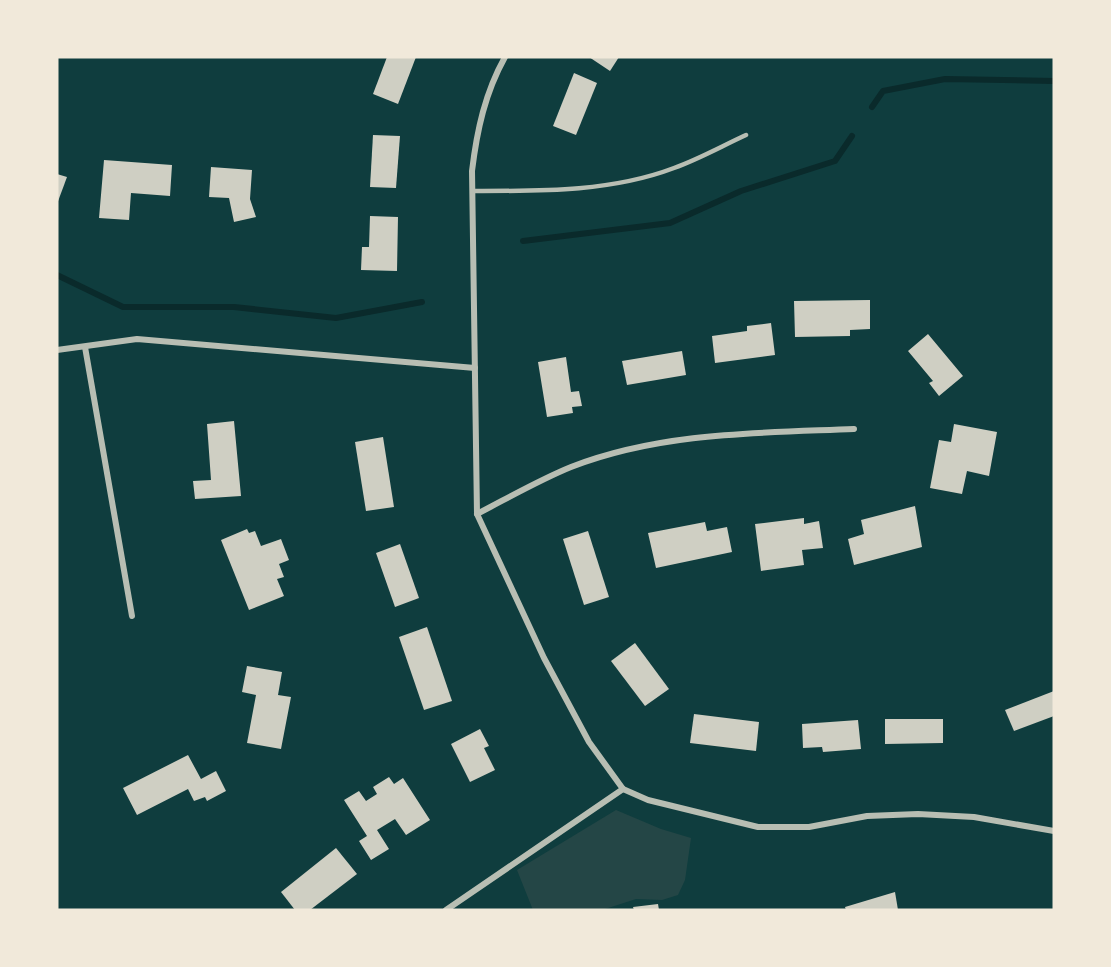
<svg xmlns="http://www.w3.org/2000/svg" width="1111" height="967" viewBox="0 0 1111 967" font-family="Literata,serif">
<rect width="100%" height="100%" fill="#0f3d3e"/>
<!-- green -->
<path fill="#244646" d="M616,810L661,829L691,838L685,880L678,895L662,900L636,899L602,910H533L517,870Z"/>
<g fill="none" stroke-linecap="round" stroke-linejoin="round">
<!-- stream -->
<g stroke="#0a2a2b" stroke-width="6">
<path d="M872,107L883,91L945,79L1054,81"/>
<path d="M523,241L670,223L741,191L835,161L852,136"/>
<path d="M57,275L123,307H234L336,318L422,302"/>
</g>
</g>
<!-- building -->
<g fill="#cfcfc3">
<path d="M387,57H416L398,104L373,94Z"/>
<path d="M589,57H619L610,71Z"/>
<path d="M574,73L597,83L576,135L553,126Z"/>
<path d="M373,135L400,136L396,188L370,187Z"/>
<path d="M104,160L172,165L170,196L131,193L129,220L99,218Z"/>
<path d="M211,167L252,170L250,199L256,217L234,222L229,198L209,197Z"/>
<path d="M57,174L67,177L57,204Z"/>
<path d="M370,216L398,217L397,271L361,270L362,247H369Z"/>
<path d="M870,300V329L850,330V336L795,337L794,301Z"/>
<path d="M771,323L775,355L715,363L712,336L747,331V326Z"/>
<path d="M928,334L963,376L939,396L929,383L933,381L908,351Z"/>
<path d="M682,351L686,375L627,385L622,361Z"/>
<path d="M566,357L571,392L579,391L582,406L572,407L573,413L547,417L538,362Z"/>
<path d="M234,421L241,496L195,499L193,481L211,480L207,424Z"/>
<path d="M954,424L997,432L989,476L967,471L962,494L930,488L939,440L951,442Z"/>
<path d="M383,437L394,507L366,511L355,442Z"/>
<path d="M915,506L922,547L854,565L848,539L864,534L861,520Z"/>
<path d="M804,518V524L819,521L823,548L802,550L804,565L761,571L755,524Z"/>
<path d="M705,522L707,531L727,527L732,552L656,568L648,533Z"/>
<path d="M247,529L249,533L255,531L261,546L281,539L289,560L279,564L284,577L277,579L284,596L249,610L221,540Z"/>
<path d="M588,531L609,597L584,605L563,539Z"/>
<path d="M400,544L419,598L395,607L376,553Z"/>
<path d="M427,627L452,701L424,710L399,637Z"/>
<path d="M635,643L669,689L645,706L611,661Z"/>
<path d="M247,666L282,672L278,695L291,697L281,749L247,743L256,695L242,692Z"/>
<path d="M1054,691V716L1014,731L1005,710Z"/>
<path d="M694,714L759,722L756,751L690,743Z"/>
<path d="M885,719H943V743L885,744Z"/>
<path d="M858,720L861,749L823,752L822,747L803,748L802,724Z"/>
<path d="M480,729L489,746L484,748L495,770L470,782L451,744Z"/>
<path d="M188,755L201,779L216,771L226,791L207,801L205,797L194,801L188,789L137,815L123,788Z"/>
<path d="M389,777L394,784L403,778L430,820L406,835L395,819L377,830L389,849L371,860L359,841L367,836L344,800L359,791L366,801L377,794L373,787Z"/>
<path d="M336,848L357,874L310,910H295L281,892Z"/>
<path d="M895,892L898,910H846L845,907Z"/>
<path d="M658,904L659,910H634L633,907Z"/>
</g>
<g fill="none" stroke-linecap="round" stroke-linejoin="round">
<!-- service -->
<path stroke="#b8beb3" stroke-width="4.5" d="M473,191C540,191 611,192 674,168C699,159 722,146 746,135"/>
<!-- minor -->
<g stroke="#b8beb3" stroke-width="6">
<path d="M505,57C485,93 477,130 472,171L477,514L544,658L589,742L623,789L648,800L758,827H809L867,816L918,814L974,817L1054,831"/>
<path d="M85,347L132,616"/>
<path d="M57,350L137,339L475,368"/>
<path d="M477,514C508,498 539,480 571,467C661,432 759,433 854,429"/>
<path d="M446,910L623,789"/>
</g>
</g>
<!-- border -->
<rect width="1111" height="967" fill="none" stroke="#f1e9da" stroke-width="117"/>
</svg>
